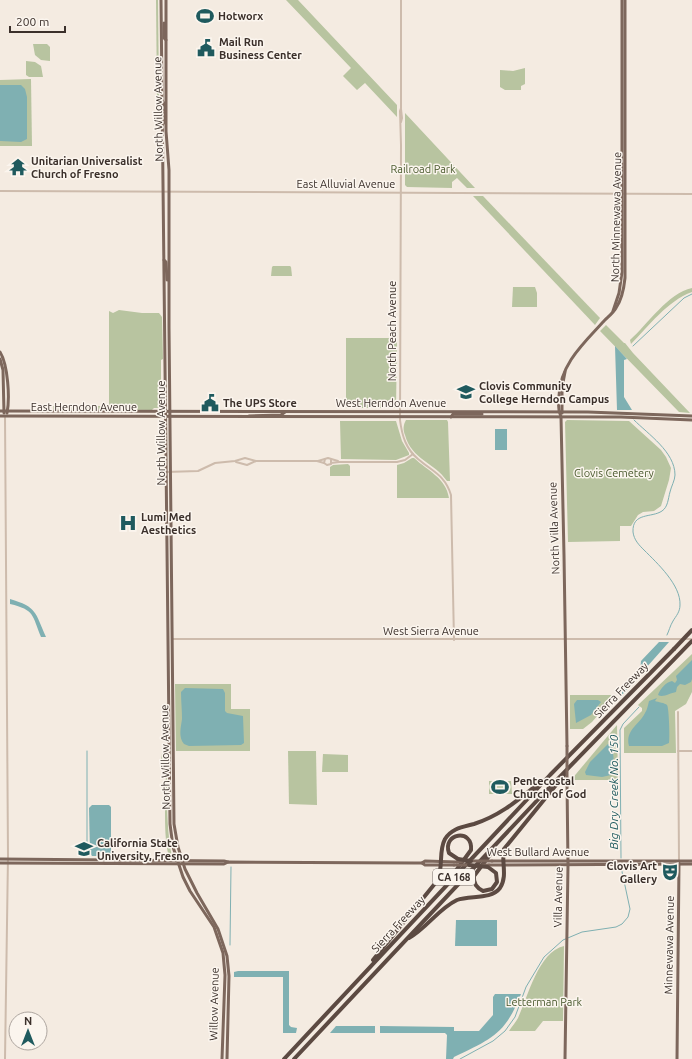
<svg xmlns="http://www.w3.org/2000/svg" width="692" height="1059" viewBox="0 0 692 1059" font-family="Ubuntu,sans-serif">
<rect width="100%" height="100%" fill="#f4ebe1"/>
<!-- green -->
<g fill="#b8c4a0">
<path d="M156,0H158L159,97L157,99Z"/>
<path d="M286,0H298L397,105V117L365,83L357,90L343,76L351,68Z"/>
<path d="M33,44H47L50,47V61L41,60L35,55Z"/>
<path d="M26,61L35,62L41,66L43,77H29L26,75Z"/>
<path d="M525,68V84L521,86V90H505L500,87V70L513,71Z"/>
<path d="M31,79L32,146H0V80Z"/>
<path d="M405,113L475,188H467L457,178L452,182V188L407,187L405,185Z"/>
<path d="M473,196H483L600,318L595,325Z"/>
<path d="M273,266H290L291,267L292,276H271L272,267Z"/>
<path d="M513,287H535L537,293V307H512Z"/>
<path d="M692,288V292C667,301 649,326 631,344L630,340C648,324 668,293 692,288Z"/>
<path d="M119,310L142,313H159L162,317L163,359L161,360V408H154L152,410L53,409V406H109V311L113,313Z"/>
<path d="M606,325L624,343H625L633,353L690,413L679,412L600,331Z"/>
<path d="M346,338H395L397,340L396,408H346Z"/>
<path d="M406,420H447L448,422L450,481H447C434,462 412,460 405,435C403,430 403,425 406,420Z"/>
<path d="M567,420L629,421L661,450L666,457L671,468L669,480L661,506L654,511L643,512L638,515L631,526H620V541L568,542L565,422Z"/>
<path d="M340,421H396L402,441L409,453V455L396,460L341,459Z"/>
<path d="M412,458H414C428,471 446,478 449,498H397V465L404,463Z"/>
<path d="M348,464L350,466V476H330V467L333,465Z"/>
<path d="M692,654V692L686,704L675,711L676,753H624V728L642,711V708L638,705Z"/>
<path d="M175,684H231V709H250V751H176Z"/>
<path d="M570,695H615L592,722L583,729H570Z"/>
<path d="M617,725L618,780H571Z"/>
<path d="M163,751L162,762L167,766C167,796 166,827 172,857L170,859C162,841 166,788 166,767C159,762 161,757 163,751Z"/>
<path d="M288,751H316L317,805L289,804Z"/>
<path d="M323,754L348,755V772H322Z"/>
<path d="M489,781H511L512,794H489Z"/>
<path d="M564,946L563,1021H543L535,1031H509C512,1026 516,1022 518,1018C528,997 538,952 564,946Z"/>
</g>
<!-- water -->
<g fill="#7fb0b2">
<path d="M0,85H21L25,89L27,97V139L21,142L0,141Z"/>
<path d="M615,346L627,359L624,360V397L632,410H617Z"/>
<rect x="495" y="429" width="12" height="21"/>
<path d="M10,599C37,607 35,612 46,637H41C32,615 35,610 10,604Z"/>
<path d="M659,642H669L622,695V691L640,672L641,661Z"/>
<path d="M692,660V679L691,682L685,685L680,684L677,687L676,692C670,693 663,698 658,695C660,689 666,682 672,681L675,683L677,680L676,676Z"/>
<path d="M185,688L223,689L225,693V711L227,713L243,716L244,743L241,745L189,746L184,744C178,737 181,727 182,719C182,710 181,701 181,692Z"/>
<path d="M657,698L655,701C658,702 665,703 667,705C669,707 670,740 669,743L662,746H629C625,730 639,725 645,713C647,710 648,705 649,701Z"/>
<path d="M577,700H598L601,702L591,715L576,723L574,704Z"/>
<path d="M608,744L611,745C614,753 615,767 611,775L602,777L586,775L585,772L590,762Z"/>
<path d="M92,805H109L111,807V856H92L90,853L89,808Z"/>
<path d="M456,920H497V946H455Z"/>
<path d="M238,971H289V1025L291,1027L297,1028L296,1033H283V977H234V972Z"/>
<path d="M495,994H521C505,1035 491,1039 454,1057L453,1059H446L447,1035L445,1033H380V1026L454,1027V1031H479L493,1015V997Z"/>
<path d="M336,1026H375V1033H330Z"/>
</g>
<g fill="none" stroke-linecap="round" stroke-linejoin="round">
<!-- stream -->
<g stroke="#7fb0b2" stroke-width="1">
<path d="M633,346L684,298L692,294"/>
<path d="M634,420C648,434 675,452 675,475C675,480 671,487 670,492C668,499 668,507 662,511C652,518 632,512 633,532C634,540 639,545 644,550C657,563 681,585 680,605C680,612 676,616 673,621C670,626 669,631 667,635"/>
<path d="M87,751V854"/>
<path d="M621,858L620,730L623,724L639,707"/>
<path d="M230,945L231,867"/>
<path d="M460,1059L493,1041L505,1031L515,1017L526,987L544,957L563,940L582,932L616,927L622,924L628,917L630,909L621,867"/>
</g>
<!-- minor -->
<g stroke="#cdbbac" stroke-width="2">
<path d="M401,0V108L400,111L401,145L400,420C402,436 406,449 418,459C433,472 445,475 451,495L454,640"/>
<path d="M401,122L402,118L401,109"/>
<path d="M0,191L692,194"/>
<path d="M5,416L8,856L5,1059"/>
<path d="M325,459L324,463L327,465L331,464V460"/>
<path d="M318,461L328,458L338,461"/>
<path d="M236,462L247,465L256,461H317L324,463"/>
<path d="M331,463L339,462H397L405,460L413,454"/>
<path d="M166,472L198,471L215,463L235,461L245,458L256,461"/>
<path d="M172,639H692"/>
<path d="M678,712L679,860"/>
<path d="M678,751H692"/>
</g>
<!-- major -->
<g stroke="#7d675c" stroke-width="3">
<path d="M161,0L170,824L173,847L183,877L190,891L214,927L223,953L225,975L222,1059"/>
<path d="M166,0V131L169,170V327L174,824L178,847L185,869L197,893L218,929L227,956L229,976L227,1059"/>
<path d="M164,23V38L166,40"/>
<path d="M162,101L164,103L165,123"/>
<path d="M164,260L166,262L167,280"/>
<path d="M613,311L619,293L622,272V0"/>
<path d="M0,352C8,365 10,398 7,413"/>
<path d="M0,359L3,370L4,413"/>
<path d="M0,411L588,412L692,416"/>
<path d="M562,413V388L565,372"/>
<path d="M0,416L621,417L692,420"/>
<path d="M249,416L281,415L285,412"/>
<path d="M451,417L453,414H482"/>
<path d="M567,746L564,555L561,417C558,410 558,403 559,396C560,364 584,343 604,321C608,317 614,312 616,308C622,299 624,288 625,278V0"/>
<path d="M0,859L224,861L228,862"/>
<path d="M492,861H692"/>
<path d="M0,863L224,864L228,862L415,863H422L425,865H454"/>
<path d="M422,863L425,861L457,862"/>
<path d="M489,865L692,864"/>
<path d="M565,1059L568,865L567,782"/>
<path d="M677,1059L679,863"/>
</g>
<!-- highway -->
<g stroke="#5c4a42" stroke-width="4">
<path d="M488,867L496,873L497,882L492,889L483,891C477,888 473,884 474,876L495,848"/>
<path d="M452,876L471,850C473,828 442,833 449,853L458,859"/>
<path d="M409,938C427,928 438,909 457,900C470,895 491,900 500,888C508,876 501,861 504,849L565,774"/>
<path d="M373,960L437,881C444,867 438,852 445,839C452,828 463,827 474,824C499,816 517,801 537,785"/>
<path d="M284,1059L550,775L674,649"/>
<path d="M294,1059L546,791L692,641"/>
</g>
<!-- major-bridge -->
<g stroke="#7d675c" stroke-width="3">
<path d="M567,746V782"/>
<path d="M470,861H492"/>
<path d="M457,862L464,861"/>
<path d="M454,865H471"/>
<path d="M482,865H489"/>
</g>
<!-- highway-bridge -->
<g stroke="#5c4a42" stroke-width="4">
<path d="M674,649L692,630"/>
<path d="M458,859L471,861"/>
<path d="M469,865L488,867"/>
</g>
</g>
<!-- icons -->
<defs>
<g id="stadium-bare" transform="scale(1.38)"><path d="M0-5a6.5 5 0 1 0 0 10a6.5 5 0 1 0 0-10ZM-3.5-1.8h7v3.6h-7Z" fill="#1f5a5e" stroke="#fbf5ee" stroke-width="2.5" paint-order="stroke"/></g>
<g id="civic-bare" transform="scale(1.38)"><path d="M-.6-6.5H3V-4.5H.6V-3L4-1V1h2V6H-6V1h2V-1L-.6-3ZM-1.2 2.5V6h2.4V2.5Z" fill="#1f5a5e" stroke="#fbf5ee" stroke-width="2.5" paint-order="stroke"/></g>
<g id="temple-bare" transform="scale(1.38)"><path d="M0-6L5-2H3V0L6.5 2.5H4V6H1.5V3h-3V6H-4V2.5H-6.5L-3 0V-2H-5Z" fill="#1f5a5e" stroke="#fbf5ee" stroke-width="2.5" paint-order="stroke"/></g>
<g id="university-bare" transform="scale(1.38)"><path d="M0-5L7-2L0 1L-7-2ZM-4 1L0 2.5L4 1V4Q0 6-4 4Z" fill="#1f5a5e" stroke="#fbf5ee" stroke-width="2.5" paint-order="stroke"/></g>
<g id="hospital-bare" transform="scale(1.38)"><path d="M-5-5h3v3.5h4V-5h3V5h-3V1.5h-4V5h-3Z" fill="#1f5a5e" stroke="#fbf5ee" stroke-width="2.5" paint-order="stroke"/></g>
<g id="theatre-bare" transform="scale(1.38)"><path d="M-5-5.5Q0-4 5-5.5V0Q5 5 0 6Q-5 5-5 0ZM-3.3-2.5H-1v1.5H-3.3ZM1-2.5H3.3v1.5H1ZM-2.8 1Q0 5.5 2.8 1Z" fill="#1f5a5e" stroke="#fbf5ee" stroke-width="2.5" paint-order="stroke"/></g>
</defs>
<g fill-rule="evenodd">
<use href="#stadium-bare" x="205" y="16"/>
<use href="#civic-bare" x="206" y="48"/>
<use href="#temple-bare" x="18" y="167"/>
<use href="#university-bare" x="466" y="392"/>
<use href="#civic-bare" x="210" y="403"/>
<use href="#hospital-bare" x="128" y="523"/>
<use href="#stadium-bare" x="500" y="787"/>
<use href="#university-bare" x="84" y="849"/>
<use href="#theatre-bare" x="670" y="872"/>
</g>
<g text-anchor="middle" dominant-baseline="central" stroke-width="3" stroke-linejoin="round" paint-order="stroke">
<!-- shield labels -->
<rect fill="#fbf5ee" stroke="#756b66" stroke-width="1" x="433" y="869" width="42" height="16" rx="3"/>
<g font-size="10" font-weight="bold" fill="#3b302b">
<text x="454" y="877">CA 168</text>
</g>
<!-- poi labels -->
<g font-size="11" font-weight="bold" fill="#3b302b" stroke="#fbf5ee" text-anchor="start">
<text x="218" y="16">Hotworx</text>
<text x="219" y="42">Mail Run<tspan x="219" dy="13">Business Center</tspan></text>
<text x="31" y="161">Unitarian Universalist<tspan x="31" dy="13">Church of Fresno</tspan></text>
<text x="479" y="386">Clovis Community<tspan x="479" dy="13">College Herndon Campus</tspan></text>
<text x="223" y="403">The UPS Store</text>
<text x="141" y="517">Lumi Med<tspan x="141" dy="13">Aesthetics</tspan></text>
<text x="513" y="781">Pentecostal<tspan x="513" dy="13">Church of God</tspan></text>
<text x="97" y="843">California State<tspan x="97" dy="13">University, Fresno</tspan></text>
<text x="657" y="866" text-anchor="end">Clovis Art<tspan x="657" dy="13">Gallery</tspan></text>
</g>
<!-- street labels -->
<g font-size="11" fill="#3b302b" stroke="#fbf5ee">
<text transform="translate(158 109) rotate(-91)">North Willow Avenue</text>
<text x="346" y="184">East Alluvial Avenue</text>
<text transform="translate(616 217) rotate(-89)">North Minnewawa Avenue</text>
<text transform="translate(392 331) rotate(-90)">North Peach Avenue</text>
<text x="391" y="403">West Herndon Avenue</text>
<text x="84" y="407">East Herndon Avenue</text>
<text transform="translate(161 433) rotate(-90)">North Willow Avenue</text>
<text transform="translate(554 528) rotate(-92)">North Villa Avenue</text>
<text x="431" y="631">West Sierra Avenue</text>
<text transform="translate(621 690) rotate(-46)">Sierra Freeway</text>
<text transform="translate(165 757) rotate(-91)">North Willow Avenue</text>
<text x="538" y="852">West Bullard Avenue</text>
<text transform="translate(558 897) rotate(-89)">Villa Avenue</text>
<text transform="translate(398 924) rotate(-47)">Sierra Freeway</text>
<text transform="translate(669 945) rotate(-89)">Minnewawa Avenue</text>
<text transform="translate(214 1004) rotate(-89)">Willow Avenue</text>
</g>
<!-- park labels -->
<g font-size="11" fill="#4a5a2e" stroke="#fbf5ee">
<text x="423" y="169">Railroad Park</text>
<text x="614" y="473">Clovis Cemetery</text>
<text x="544" y="1002">Letterman Park</text>
</g>
<!-- water labels -->
<g font-size="12" font-style="italic" fill="#1f5a5e" stroke="#fbf5ee">
<text transform="translate(613 792) rotate(-90)">Big Dry Creek No. 150</text>
</g>
</g>
<!-- north arrow -->
<g transform="translate(28 1031)"><circle r="19" fill="#fbf5ee" stroke="#aea6a0"/>
<path d="M0-3L7 15L0 10L-7 15Z" fill="#1f5a5e"/>
<text y="-6" font-size="11" font-weight="bold" text-anchor="middle" fill="#3b302b">N</text>
</g>
<!-- scale -->
<path d="M10 26v6h55v-6" fill="none" stroke="#3b302b" stroke-width="2"/>
<text x="16" y="26" font-size="12" fill="#3b302b" stroke="#fbf5ee" stroke-width="3" paint-order="stroke">200 m</text>
</svg>
